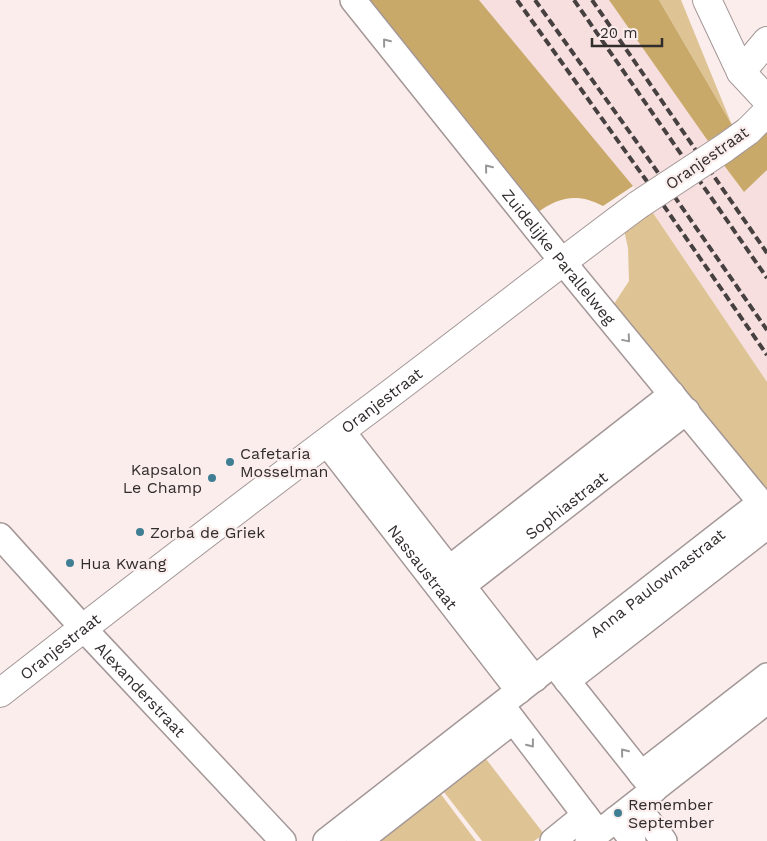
<svg xmlns="http://www.w3.org/2000/svg" width="767" height="841" viewBox="0 0 767 841" font-family="'Work Sans',sans-serif">
<rect width="100%" height="100%" fill="#faedec"/>
<!-- built -->
<path fill="#f6dfde" d="M479,0H609L707,138L723,164L744,192L767,170V382L633,186Z"/>
<!-- green -->
<g fill="#dec494">
<path d="M659,0H681L732,125Z"/>
<path d="M651,210L767,382V494L612,307L629,281L628,248L624,230Z"/>
<path d="M486,759L544,834L534,841H482L444,792Z"/>
<path d="M437,789L476,841H369Z"/>
</g>
<!-- forest -->
<g fill="#c9a96a">
<path d="M366,0H479L633,186L603,206C579,193 559,196 537,213Z"/>
<path d="M609,0H659L732,125L708,141Z"/>
<path d="M767,126V170L744,192L723,164Z"/>
</g>
<g fill="none" stroke-linecap="round" stroke-linejoin="round">
<!-- minor casing -->
<g stroke="#a49797" stroke-width="28">
<g id="minor">
<path id="s1" d="M353,0L562,261L767,510"/>
<path d="M341,430L535,679"/>
<path id="s2" d="M326,442L519,691"/>
<path id="s3" d="M0,536L83,628L283,841"/>
<path d="M436,579L672,394"/>
<path id="s4" d="M451,595L687,411"/>
<path d="M557,668L654,790"/>
<path d="M567,681L767,526"/>
<path d="M503,707L598,832"/>
<path d="M641,774L767,676"/>
<path d="M636,805L664,841"/>
<path d="M616,819L633,841"/>
<path id="s5" d="M326,841L761,502"/>
<path d="M359,841L513,721"/>
<path d="M553,841L585,815"/>
<path d="M588,841L767,701"/>
</g>
</g>
<!-- tertiary casing -->
<g stroke="#a49797" stroke-width="30">
<g id="tertiary">
<path d="M707,0L741,72L767,100"/>
<path d="M741,72L767,41"/>
<path d="M723,149L748,131L767,112"/>
<path id="s6" d="M0,693C120,599 240,507 362,415C454,346 545,274 638,205"/>
</g>
</g>
<!-- minor -->
<use href="#minor" stroke="#fff" stroke-width="25"/>
<!-- tertiary -->
<use href="#tertiary" stroke="#fff" stroke-width="28"/>
<!-- rail -->
<g stroke="#464040" stroke-width="4" stroke-dasharray="8 4" stroke-linecap="butt">
<path d="M517,0L646,180L767,355"/>
<path d="M535,0L636,141L767,330"/>
<path d="M574,0L767,278"/>
<path d="M592,0L767,253"/>
</g>
<!-- tertiary-bridge casing -->
<g stroke="#a49797" stroke-width="30" stroke-linecap="butt">
<path id="tertiary-bridge" d="M638,205L723,149"/>
</g>
<!-- tertiary-bridge -->
<use href="#tertiary-bridge" stroke="#fff" stroke-width="28"/>
</g>
<!-- one-way arrows -->
<defs><path id="oneway-chevron" d="M-2-3.5L2.5 0L-2 3.5" fill="none" stroke-width="1.6" stroke-linecap="round" stroke-linejoin="round" transform="scale(1.25)"/></defs>
<g stroke="#989696">
<use href="#oneway-chevron" transform="translate(386 42) rotate(-129)"/>
<use href="#oneway-chevron" transform="translate(488 168) rotate(-129)"/>
<use href="#oneway-chevron" transform="translate(627 339) rotate(50)"/>
<use href="#oneway-chevron" transform="translate(531 744) rotate(52)"/>
<use href="#oneway-chevron" transform="translate(624 752) rotate(-129)"/>
</g>
<!-- markers -->
<g fill="#407e94" stroke="#faedec" stroke-width="2">
<circle cx="230" cy="462" r="5"/>
<circle cx="212" cy="478" r="5"/>
<circle cx="140" cy="532" r="5"/>
<circle cx="70" cy="563" r="5"/>
<circle cx="618" cy="813" r="5"/>
</g>
<g text-anchor="middle" dominant-baseline="central" stroke-width="4.5" stroke-linejoin="round" paint-order="stroke">
<!-- street labels -->
<g font-size="16" fill="#322d2d" stroke="#faedec">
<text transform="translate(707 158) rotate(-35)">Oranjestraat</text>
<text stroke="none"><textPath href="#s1" startOffset="329">Zuidelijke Parallelweg</textPath></text>
<text stroke="none"><textPath href="#s6" startOffset="481">Oranjestraat</textPath></text>
<text stroke="none"><textPath href="#s4" startOffset="146">Sophiastraat</textPath></text>
<text stroke="none"><textPath href="#s2" startOffset="158">Nassaustraat</textPath></text>
<text stroke="none"><textPath href="#s5" startOffset="420">Anna Paulownastraat</textPath></text>
<text stroke="none"><textPath href="#s6" startOffset="76">Oranjestraat</textPath></text>
<text stroke="none"><textPath href="#s3" startOffset="208">Alexanderstraat</textPath></text>
</g>
<!-- poi labels -->
<g font-size="16" fill="#322d2d" stroke="#faedec" text-anchor="start">
<text x="240" y="453">Cafetaria<tspan x="240" dy="18">Mosselman</tspan></text>
<text x="202" y="469" text-anchor="end">Kapsalon<tspan x="202" dy="18">Le Champ</tspan></text>
<text x="150" y="532">Zorba de Griek</text>
<text x="80" y="563">Hua Kwang</text>
<text x="628" y="804">Remember<tspan x="628" dy="18">September</tspan></text>
</g>
</g>
<!-- scale -->
<path d="M592 38v8h70v-8" fill="none" stroke="#322d2d" stroke-width="2.5"/>
<text x="600" y="38" font-size="15" fill="#322d2d" stroke="#faedec" stroke-width="4" paint-order="stroke">20 m</text>
</svg>
